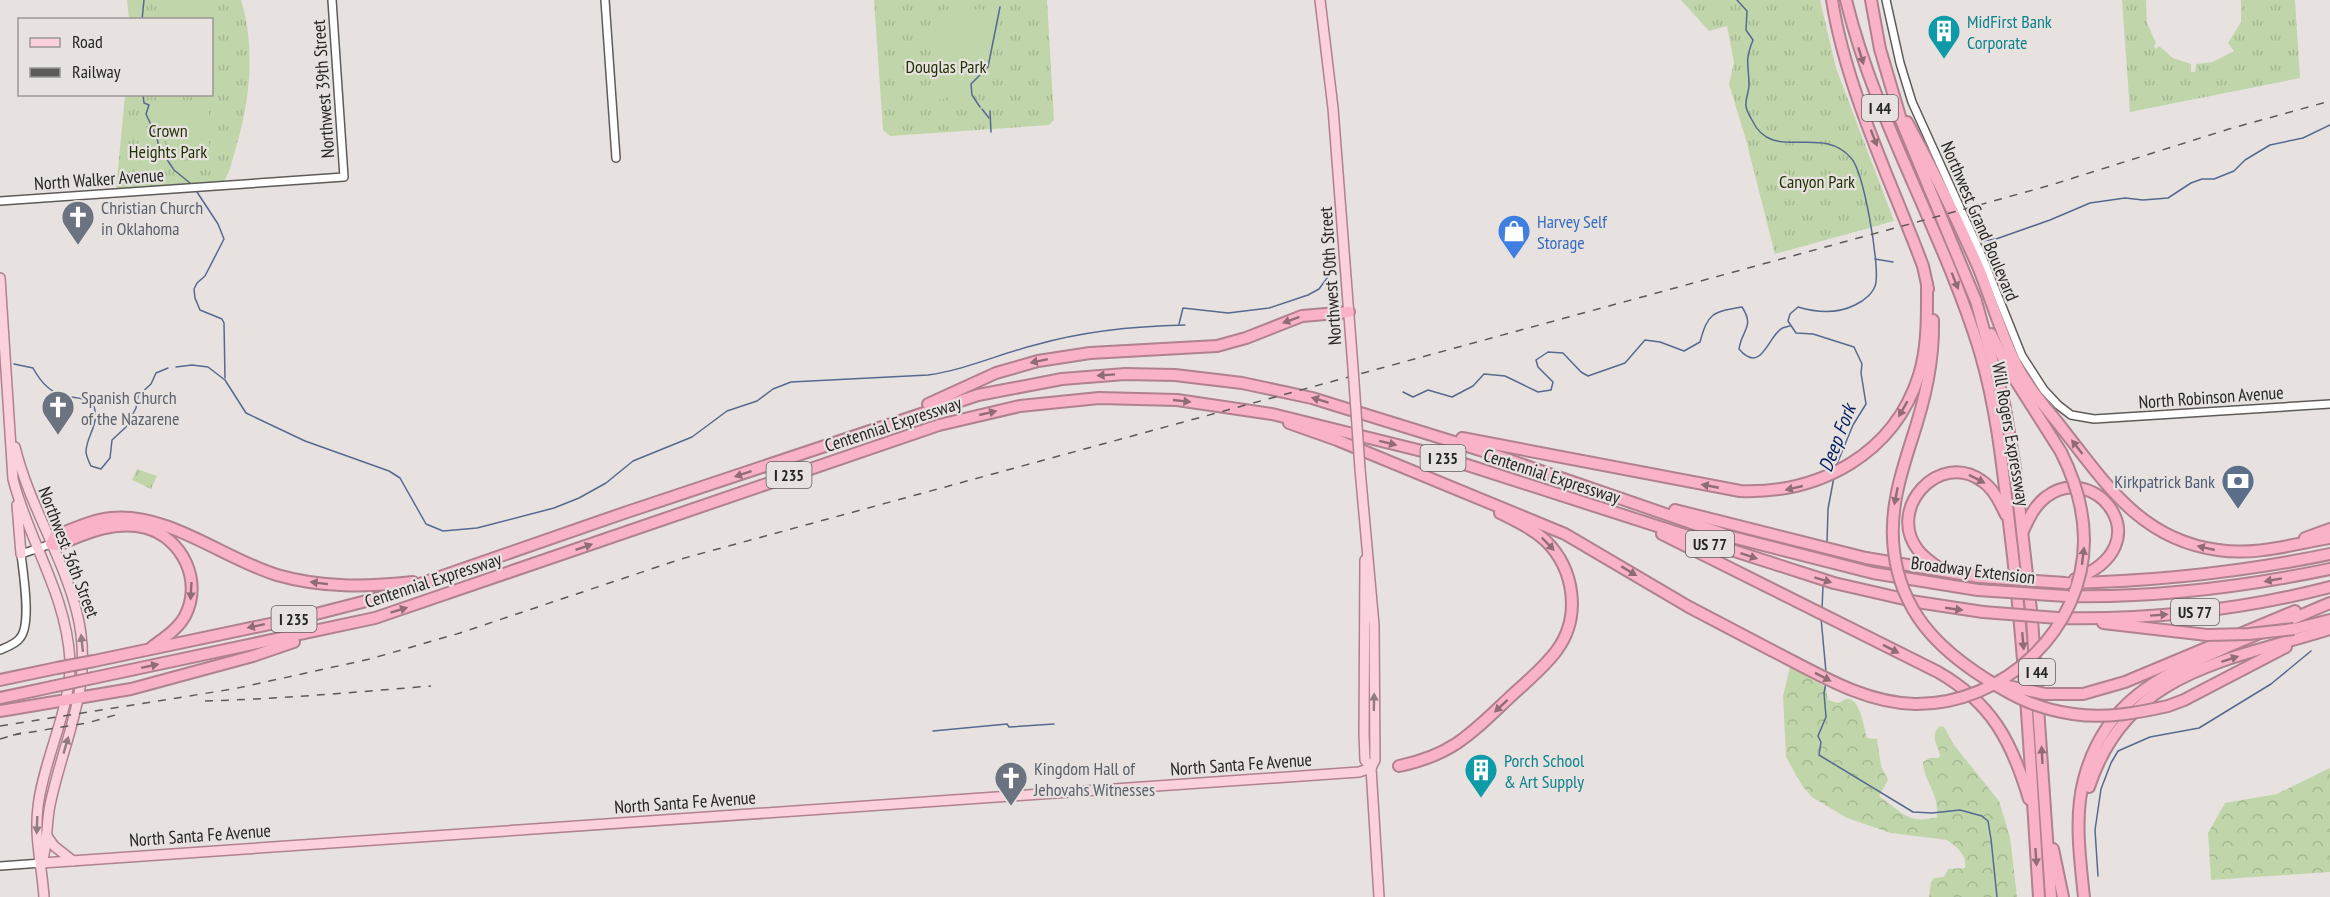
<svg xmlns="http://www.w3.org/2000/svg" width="2330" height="897" viewBox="0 0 2330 897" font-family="'PT Sans Narrow',sans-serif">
<defs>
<pattern id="grass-tufts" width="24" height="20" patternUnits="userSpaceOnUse" patternTransform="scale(1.5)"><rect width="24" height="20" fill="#c0d6aa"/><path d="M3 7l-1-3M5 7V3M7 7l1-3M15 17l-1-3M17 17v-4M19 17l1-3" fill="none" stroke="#a5b892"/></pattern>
<pattern id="forest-crowns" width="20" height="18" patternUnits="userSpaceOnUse" patternTransform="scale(1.5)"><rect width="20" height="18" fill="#c0d6aa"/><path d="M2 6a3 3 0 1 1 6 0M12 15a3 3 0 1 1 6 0" fill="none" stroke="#a5b892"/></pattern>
</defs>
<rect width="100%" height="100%" fill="#e7e2df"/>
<!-- grass -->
<g fill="url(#grass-tufts)">
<path d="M127,0H241C256,49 250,102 235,151C232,161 230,172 224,181L116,190L125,95L212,94V20L129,19Z"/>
<path d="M874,0H1047L1054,120L1049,125L890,136L883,130Z"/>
<path d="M1681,0H1820L1836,68L1894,221L1775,254L1746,140L1729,84L1734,62L1727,26L1709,31Z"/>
<path d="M2122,0H2146L2147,23L2156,43L2154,46L2156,49L2159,46L2173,58L2191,64V72H2195L2196,64L2213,62L2234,51L2228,43L2241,22V0H2295L2300,78L2130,112Z"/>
<path d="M137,469L157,476L151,489L132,480Z"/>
</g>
<!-- forest -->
<g fill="url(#forest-crowns)">
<path d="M1790,667L1826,687L1828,700L1837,703C1840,703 1843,700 1846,699C1860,696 1864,728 1867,738L1877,739L1881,766L1888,780L1879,796C1902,812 1908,825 1937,817C1939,791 1924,783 1923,762L1930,758H1938L1940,756C1938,744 1929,736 1940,726L1944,727L1954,745L1999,801L2010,837L2017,897H1929L1931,882L1934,878L1944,877L1948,869L1965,868C1967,855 1957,847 1947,840L1891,833L1847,818L1812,797L1803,787L1786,757L1783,696Z"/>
<path d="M2330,768V872L2211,880L2208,833L2225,803L2277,794Z"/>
</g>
<!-- pitch -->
<g fill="#c0d6aa">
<path d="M168,0H209L215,24L212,28V20L170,19Z"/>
<path d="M1000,9C997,25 995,62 984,73C980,77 974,80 969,84C957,94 948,99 932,101L934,14L943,10Z"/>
<path d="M205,103L209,106V155C166,158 166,151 161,111Z"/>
</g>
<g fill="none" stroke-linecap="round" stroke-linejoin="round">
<!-- stream -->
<g stroke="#566990" stroke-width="1.5">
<path d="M1737,0L1747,11L1746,30L1753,40C1744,62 1749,64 1749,85C1749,91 1746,97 1746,103C1745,109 1749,115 1752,120C1772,164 1821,123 1851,158C1864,172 1879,262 1876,282C1875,292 1864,301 1855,305C1837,314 1818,313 1798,307L1790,314L1788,321L1796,333L1813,334L1854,347L1862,364L1861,373L1866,404L1853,425L1837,464"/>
<path d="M142,20L144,0"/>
<path d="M143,94L144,103L149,105L146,114L157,138L160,152L164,155L174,170L190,183"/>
<path d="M980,107L972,95L971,84L988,67L1000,7"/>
<path d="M982,109L989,118"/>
<path d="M990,111L991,132"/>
<path d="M197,192L218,224L224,239L205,276L197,283L194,289L195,298L200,310L222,319L224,323L225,378"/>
<path d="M1982,241L1996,239L2050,220L2090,203L2125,198L2143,200L2168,198L2191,183L2202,179H2214L2234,171L2245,160L2270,145L2303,138L2330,125"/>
<path d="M1875,259L1893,262"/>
<path d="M1179,324L1183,308L1228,313L1269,308L1308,295L1319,289L1327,278L1330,253"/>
<path d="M14,364L33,368C40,381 50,393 65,396C75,398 84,397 93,404C101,423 87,434 86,451C86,455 89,462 91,466L101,469L110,458L112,440L126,427L136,408L138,396L151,384L156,373L168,368"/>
<path d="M176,367L192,365L208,367L225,380L246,413L305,441L389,471L400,478L426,524L443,531L477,528L554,508L579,498L606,483L633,461L692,437L727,411L757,401L773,389L791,382L928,375C965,370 999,354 1035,345C1084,331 1134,326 1185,325"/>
<path d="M1403,392L1413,397L1428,390L1452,397L1473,386L1484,374L1505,376L1538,392L1551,390L1553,382L1538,367L1536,360L1548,352L1563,353L1581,372L1588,376L1625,363L1645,340L1660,342L1684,351L1700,342C1708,313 1712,312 1742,307C1755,327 1742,329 1739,349C1761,375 1768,337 1781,329C1783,327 1787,327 1790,326"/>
<path d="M1827,544L1828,509L1834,477"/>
<path d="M1822,610L1823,585"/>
<path d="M1821,618L1826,672"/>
<path d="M1826,683L1824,693L1826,717L1818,736L1821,742L1819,755L1913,812L1932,813L1960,810L1982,816L1988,821L1991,839L1997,897"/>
<path d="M933,731L1007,724L1009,727L1054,724"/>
<path d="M2098,876L2095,830L2101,789L2111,763L2118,751L2150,737L2199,728L2271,684L2311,651"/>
</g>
<!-- minor casing -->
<g stroke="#5f5b58" stroke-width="10">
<g id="minor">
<path d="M605,0L616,158"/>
<path d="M1886,0L1900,63L1912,102L1981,254L2022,356L2044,390L2058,405L2071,415L2094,419L2330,404"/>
<path d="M0,201L344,177L332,0"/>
<path d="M0,650C7,647 16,644 20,638C32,625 23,572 21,554L51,544"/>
<path d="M0,866L42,863"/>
</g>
</g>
<!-- major casing -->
<g stroke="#b0818e" stroke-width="12">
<g id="major">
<path d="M1320,0L1333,108L1353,368"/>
<path d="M0,278L13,479C29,542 66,593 70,660C72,707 43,760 38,807C34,838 42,866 44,897"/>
<path d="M15,447C29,505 63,556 77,613C95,685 64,737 50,805C46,824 48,844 42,863"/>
<path d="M1360,469L1374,625L1375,760L1371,768L1379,897"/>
<path d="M17,505L21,554"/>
<path d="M1365,560L1364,734L1365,760L1371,768"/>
<path d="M47,836L54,846L73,861"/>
<path d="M42,863L1359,772L1371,768"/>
</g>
</g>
<!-- highway casing -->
<g stroke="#b0818e" stroke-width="14">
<g id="highway">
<path d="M1832,0C1846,89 1891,181 1923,266L1928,289"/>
<path d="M1846,0C1876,123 1943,231 1980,352C1997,410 2003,470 2010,531C2025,652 2031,775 2039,897"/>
<path d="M1871,0L1880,49L1901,120L1976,301L2004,403L2015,468L2032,619L2051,897"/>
<path d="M1907,122C1933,170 1957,219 1979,269C1992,301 2001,335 2017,366C2029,390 2049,411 2065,432C2108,487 2143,540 2218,550C2256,556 2293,544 2330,538"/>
<path d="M1991,334L2009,370L2061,452"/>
<path d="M928,404L996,373L1038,361L1090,353L1217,346L1246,338L1302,316L1349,312"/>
<path d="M1289,423L1337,440L1565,534L1689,607L1771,650"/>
<path d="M1462,438L1740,491C1820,494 1894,454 1919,375C1928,346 1927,314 1927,284"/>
<path d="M1912,439C1925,399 1934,362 1933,320"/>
<path d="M1675,510L1866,558L1979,577"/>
<path d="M2023,531C2029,518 2035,505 2046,497C2095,459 2164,545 2075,579"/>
<path d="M1662,534L1938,672C1992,703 2012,742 2029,799"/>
<path d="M2305,538L2330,529"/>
<path d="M1943,571C1935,565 1925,559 1918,550C1886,509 1939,450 1982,481C1994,489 2000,503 2006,515"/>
<path d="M2070,583C2158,581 2243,572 2330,554"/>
<path d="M2066,596C2155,598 2243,587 2330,569"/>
<path d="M2058,618C2150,620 2241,610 2330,587"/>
<path d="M2103,623L2207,635"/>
<path d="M2294,629L2330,620"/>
<path d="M152,647C164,638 178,629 185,616C203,582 183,538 146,528C115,520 86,533 58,545L51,544L55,536C73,529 92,520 111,518C168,512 224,559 277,575C322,588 367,587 413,582"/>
<path d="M94,661L308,616L382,597L627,512L978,395L1062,379L1125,374L1175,375L1242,383L1312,398L1480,450L1732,537L1873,573L1978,590"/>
<path d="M93,678L375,618L939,425L1020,406L1099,398L1177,400L1272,414L1430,453L1834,583L1917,602L1983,612"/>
<path d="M0,680L57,668"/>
<path d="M2083,694L2125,682L2295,611"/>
<path d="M0,698L56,686"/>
<path d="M2168,706L2184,700L2286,647"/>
<path d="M0,711L131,689L253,656L294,642"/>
<path d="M1399,766C1452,755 1471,734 1509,698C1525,683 1544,668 1557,650C1581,617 1575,570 1546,541C1533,529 1516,521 1500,513"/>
<path d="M2089,787C2127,670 2228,661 2330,629"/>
<path d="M2053,849L2063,897"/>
<path d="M2084,897C2080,859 2074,816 2084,779C2105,699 2161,676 2229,646C2263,632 2296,617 2330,603"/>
</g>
</g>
<!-- minor -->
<use href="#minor" stroke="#fff" stroke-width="7"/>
<!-- major -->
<use href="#major" stroke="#fbd1dd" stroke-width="9"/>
<!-- highway -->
<use href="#highway" stroke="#f9b2c6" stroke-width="10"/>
<!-- rail -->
<g stroke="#5d5a58" stroke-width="1.5" stroke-dasharray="8 8" stroke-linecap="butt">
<path d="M205,701C280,699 356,692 431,686"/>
<path d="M0,726L233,689L370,659L460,633L681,559L1972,207L2051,185L2229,129L2330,101"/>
<path d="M13,735L87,723L119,714"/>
<path d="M0,739L21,733"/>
</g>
<!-- major-bridge casing -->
<g stroke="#b0818e" stroke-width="12" stroke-linecap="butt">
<path id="major-bridge" d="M1353,368L1360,469"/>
</g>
<!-- highway-bridge casing -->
<g stroke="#b0818e" stroke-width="14" stroke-linecap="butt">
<g id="highway-bridge">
<path d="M1912,439C1900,476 1889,512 1894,551C1901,611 1937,648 1986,679C2016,698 2038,709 2073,714C2105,719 2137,713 2168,706"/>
<path d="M1979,577L2066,583"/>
<path d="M1978,590L2066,596"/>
<path d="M1983,612L2058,618"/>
<path d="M2207,635L2249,634L2294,629"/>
<path d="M1771,650C1817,673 1863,703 1915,704C2004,705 2084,629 2084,540C2084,508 2075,480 2061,452"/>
<path d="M57,668L94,661"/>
<path d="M2003,685L2045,694H2083"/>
<path d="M56,686L93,678"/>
</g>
</g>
<!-- major-bridge -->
<use href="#major-bridge" stroke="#fbd1dd" stroke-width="9"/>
<!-- highway-bridge -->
<use href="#highway-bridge" stroke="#f9b2c6" stroke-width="10"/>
</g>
<!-- one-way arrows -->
<defs><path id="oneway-solid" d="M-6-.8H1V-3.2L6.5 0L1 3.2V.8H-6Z" transform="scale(1.5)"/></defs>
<g fill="#906c76">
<use href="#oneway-solid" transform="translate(1861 56) rotate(73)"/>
<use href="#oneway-solid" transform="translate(1874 138) rotate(69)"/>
<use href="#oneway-solid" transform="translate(1955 281) rotate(68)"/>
<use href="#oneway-solid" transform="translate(1291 320) rotate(160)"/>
<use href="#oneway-solid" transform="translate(1039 361) rotate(168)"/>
<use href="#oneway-solid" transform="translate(1106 375) rotate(176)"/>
<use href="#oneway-solid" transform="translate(1320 400) rotate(-163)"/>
<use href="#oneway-solid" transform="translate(1182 401) rotate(6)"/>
<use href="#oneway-solid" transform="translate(1903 409) rotate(120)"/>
<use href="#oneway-solid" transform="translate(988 413) rotate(-13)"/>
<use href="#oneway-solid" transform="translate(1388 443) rotate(14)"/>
<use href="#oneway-solid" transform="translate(2077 447) rotate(-128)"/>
<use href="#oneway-solid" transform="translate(743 474) rotate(162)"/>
<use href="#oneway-solid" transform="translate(1977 479) rotate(27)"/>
<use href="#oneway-solid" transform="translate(1710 486) rotate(-169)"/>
<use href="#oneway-solid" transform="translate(1794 488) rotate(167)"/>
<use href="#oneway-solid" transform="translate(1896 496) rotate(101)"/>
<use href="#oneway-solid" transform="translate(1548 544) rotate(46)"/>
<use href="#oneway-solid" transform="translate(584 547) rotate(-19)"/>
<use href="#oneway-solid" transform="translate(2206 548) rotate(-167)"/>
<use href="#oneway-solid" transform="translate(1749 556) rotate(18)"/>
<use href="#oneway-solid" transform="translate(2083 556) rotate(-83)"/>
<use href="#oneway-solid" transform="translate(1629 571) rotate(31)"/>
<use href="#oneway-solid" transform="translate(1823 580) rotate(17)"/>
<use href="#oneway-solid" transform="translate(2273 580) rotate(170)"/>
<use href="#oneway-solid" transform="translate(319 583) rotate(-173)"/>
<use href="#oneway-solid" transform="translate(191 591) rotate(93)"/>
<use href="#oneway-solid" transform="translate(1954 609) rotate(8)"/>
<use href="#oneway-solid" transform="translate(399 610) rotate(-17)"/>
<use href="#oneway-solid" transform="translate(2159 615) rotate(-4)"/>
<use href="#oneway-solid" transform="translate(256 626) rotate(168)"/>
<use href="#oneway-solid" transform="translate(2023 641) rotate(85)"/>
<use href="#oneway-solid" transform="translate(1891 649) rotate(27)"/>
<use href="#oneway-solid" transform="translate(2230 659) rotate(-18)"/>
<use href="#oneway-solid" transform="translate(150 666) rotate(-12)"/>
<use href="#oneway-solid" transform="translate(1823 677) rotate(27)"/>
<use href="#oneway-solid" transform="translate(1501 706) rotate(137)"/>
<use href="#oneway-solid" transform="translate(2042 755) rotate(-93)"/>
<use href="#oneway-solid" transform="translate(2036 857) rotate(86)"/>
</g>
<g fill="#927c81">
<use href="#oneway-solid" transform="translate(82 643) rotate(-96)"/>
<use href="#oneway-solid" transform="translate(1374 702) rotate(-89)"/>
<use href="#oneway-solid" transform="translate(66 745) rotate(-74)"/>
<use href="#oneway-solid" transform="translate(37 825) rotate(92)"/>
</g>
<!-- icons -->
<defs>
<g id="building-pin" transform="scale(1.725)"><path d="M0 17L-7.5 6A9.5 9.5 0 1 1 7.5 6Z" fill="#0f9aa8" stroke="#e7e2df"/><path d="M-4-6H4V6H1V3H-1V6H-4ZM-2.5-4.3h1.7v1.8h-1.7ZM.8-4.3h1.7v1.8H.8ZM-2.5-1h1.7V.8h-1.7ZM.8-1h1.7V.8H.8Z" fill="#fff"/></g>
<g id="church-pin" transform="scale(1.725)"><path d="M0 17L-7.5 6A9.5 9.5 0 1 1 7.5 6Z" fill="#6b7280" stroke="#e7e2df"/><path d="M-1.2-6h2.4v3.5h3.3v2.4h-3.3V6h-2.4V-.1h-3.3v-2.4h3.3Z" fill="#fff"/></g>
<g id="shop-pin" transform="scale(1.725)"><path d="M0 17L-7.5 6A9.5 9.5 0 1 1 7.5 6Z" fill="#3f7fe0" stroke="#e7e2df"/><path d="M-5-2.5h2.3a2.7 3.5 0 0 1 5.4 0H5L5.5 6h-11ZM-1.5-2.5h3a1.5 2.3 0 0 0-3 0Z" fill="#fff"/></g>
<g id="bank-pin" transform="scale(1.725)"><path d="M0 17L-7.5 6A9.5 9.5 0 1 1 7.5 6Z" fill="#5c6f8a" stroke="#e7e2df"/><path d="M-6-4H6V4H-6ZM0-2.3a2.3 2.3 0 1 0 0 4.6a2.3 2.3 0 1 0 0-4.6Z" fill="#fff"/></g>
</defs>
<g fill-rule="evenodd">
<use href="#building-pin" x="1944" y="31"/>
<use href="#church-pin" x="78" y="217"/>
<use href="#shop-pin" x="1514" y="231"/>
<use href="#church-pin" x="58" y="407"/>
<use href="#bank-pin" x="2238" y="481"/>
<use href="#building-pin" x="1481" y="770"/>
<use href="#church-pin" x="1011" y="778"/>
</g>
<g text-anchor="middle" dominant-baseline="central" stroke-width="4.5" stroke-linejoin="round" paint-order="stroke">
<!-- shield labels -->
<g fill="#e7e2df" stroke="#615e5d" stroke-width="1.5">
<rect x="1862" y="95" width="36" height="26" rx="4.5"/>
<rect x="1420.5" y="445" width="45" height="26" rx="4.5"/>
<rect x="766.5" y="462" width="45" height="26" rx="4.5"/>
<rect x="1686" y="531" width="48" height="26" rx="4.5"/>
<rect x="2171" y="599" width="48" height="26" rx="4.5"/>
<rect x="271.5" y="606" width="45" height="26" rx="4.5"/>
<rect x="2019" y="659" width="36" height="26" rx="4.5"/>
</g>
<g font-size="16" font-weight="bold" fill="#282625">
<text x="1880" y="108">I 44</text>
<text x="1443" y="458">I 235</text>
<text x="789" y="475">I 235</text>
<text x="1710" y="544">US 77</text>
<text x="2195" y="612">US 77</text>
<text x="294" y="619">I 235</text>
<text x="2037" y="672">I 44</text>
</g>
<!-- culture labels -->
<g font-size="18" fill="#0d838f" stroke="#e7e2df" text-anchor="start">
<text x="1967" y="21">MidFirst Bank<tspan x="1967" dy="21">Corporate</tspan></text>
<text x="1504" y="760">Porch School<tspan x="1504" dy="21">&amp; Art Supply</tspan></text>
</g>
<!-- park labels -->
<g font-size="18" fill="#1f3102" stroke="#e7e2df">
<text x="946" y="66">Douglas Park</text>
<text x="168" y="130">Crown<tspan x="168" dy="21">Heights Park</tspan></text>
<text x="1817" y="181">Canyon Park</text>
</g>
<!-- street labels -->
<g font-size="18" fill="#282625" stroke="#e7e2df">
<text transform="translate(323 89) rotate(-94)">Northwest 39th Street</text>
<text transform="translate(99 179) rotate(-4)">North Walker Avenue</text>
<text transform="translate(1980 221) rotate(67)">Northwest Grand Boulevard</text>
<text transform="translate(1330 276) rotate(-94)">Northwest 50th Street</text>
<text transform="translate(2211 397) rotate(-4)">North Robinson Avenue</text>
<text transform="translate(893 424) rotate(-18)">Centennial Expressway</text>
<text transform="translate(2011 434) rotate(80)">Will Rogers Expressway</text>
<text transform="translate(1552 476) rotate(18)">Centennial Expressway</text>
<text transform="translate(69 552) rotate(69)">Northwest 36th Street</text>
<text transform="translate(1973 570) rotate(7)">Broadway Extension</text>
<text transform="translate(433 580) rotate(-18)">Centennial Expressway</text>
<text transform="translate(1241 764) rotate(-4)">North Santa Fe Avenue</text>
<text transform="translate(685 802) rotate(-4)">North Santa Fe Avenue</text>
<text transform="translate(200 835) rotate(-4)">North Santa Fe Avenue</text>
</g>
<!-- worship labels -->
<g font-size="18" fill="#5b616d" stroke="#e7e2df" text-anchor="start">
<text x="101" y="207">Christian Church<tspan x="101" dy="21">in Oklahoma</tspan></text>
<text x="81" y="397">Spanish Church<tspan x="81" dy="21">of the Nazarene</tspan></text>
<text x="1034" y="768">Kingdom Hall of<tspan x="1034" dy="21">Jehovahs Witnesses</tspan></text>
</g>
<!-- shop labels -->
<g font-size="18" fill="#366cbe" stroke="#e7e2df" text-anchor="start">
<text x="1537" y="221">Harvey Self<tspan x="1537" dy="21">Storage</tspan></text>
</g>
<!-- service labels -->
<g font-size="18" fill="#4e5e75" stroke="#e7e2df" text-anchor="end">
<text x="2215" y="481">Kirkpatrick Bank</text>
</g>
<!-- water labels -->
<g font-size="20" font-style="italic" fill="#062264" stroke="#e7e2df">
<text transform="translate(1837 438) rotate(-69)">Deep Fork</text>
</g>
</g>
<!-- legend -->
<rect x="18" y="18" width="195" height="78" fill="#e7e2df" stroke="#9b9795" stroke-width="1.5"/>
<rect x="30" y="38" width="30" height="9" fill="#fbd1dd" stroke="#9b9795" stroke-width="1.5"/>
<text x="72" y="48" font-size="18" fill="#282625">Road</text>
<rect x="30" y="68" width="30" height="9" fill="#5d5a58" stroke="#9b9795" stroke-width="1.5"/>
<text x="72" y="78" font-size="18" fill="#282625">Railway</text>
</svg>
